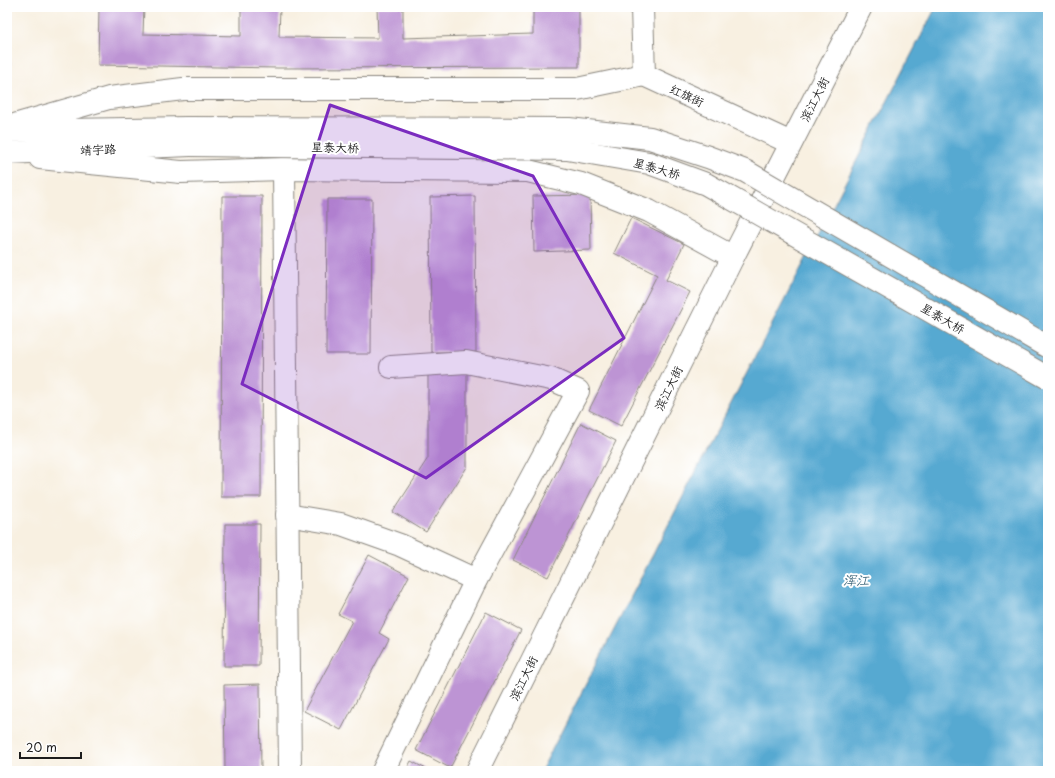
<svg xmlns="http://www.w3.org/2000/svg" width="1055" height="778" viewBox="0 0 1055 778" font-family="'Playpen Sans','LXGW WenKai TC',sans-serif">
<rect width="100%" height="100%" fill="#fff"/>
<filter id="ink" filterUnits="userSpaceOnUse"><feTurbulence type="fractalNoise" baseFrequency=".025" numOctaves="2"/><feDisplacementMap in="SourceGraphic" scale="8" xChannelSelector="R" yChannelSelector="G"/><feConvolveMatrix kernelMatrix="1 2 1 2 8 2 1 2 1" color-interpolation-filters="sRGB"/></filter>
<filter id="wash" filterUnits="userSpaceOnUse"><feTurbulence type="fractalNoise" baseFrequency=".012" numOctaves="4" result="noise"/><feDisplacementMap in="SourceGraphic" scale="16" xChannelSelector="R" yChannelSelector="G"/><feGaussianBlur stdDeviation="0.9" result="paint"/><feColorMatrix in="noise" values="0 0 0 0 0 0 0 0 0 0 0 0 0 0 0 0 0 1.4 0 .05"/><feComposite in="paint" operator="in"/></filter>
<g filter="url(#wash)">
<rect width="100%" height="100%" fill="#f8f0e1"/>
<!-- water -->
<path fill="#56a9d1" stroke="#396276" d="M936,7H1048V771H541Z"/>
<g id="blocks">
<!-- building -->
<g fill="#bd94d4">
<path d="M99,7H144L143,34L241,36V7H280L279,37L378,38L377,7H403V38L533,34V7H579V67L278,68L98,65Z"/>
<path d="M7,62H11L10,89H7Z"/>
<path d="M590,195L591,250L534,252L533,196Z"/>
<path d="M222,196H262L261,497H221Z"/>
<path d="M475,196L476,352H431L430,197Z"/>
<path d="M327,199H372L371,354H326Z"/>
<path d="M631,218L684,244L666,280L690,292L621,426L589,410L657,275L614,253Z"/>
<path d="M467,372V467L426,532L393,512L428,458V373Z"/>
<path d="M581,423L616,441L548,577L513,560Z"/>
<path d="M225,524H260L259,666H224Z"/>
<path d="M369,555L409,576L379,633L389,639L341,730L304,711L352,621L338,614Z"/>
<path d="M486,612L521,630L450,768L416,750Z"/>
<path d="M260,684L261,771H225L224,685Z"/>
<path d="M411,761L430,771H406Z"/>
</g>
</g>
</g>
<g filter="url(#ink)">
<use href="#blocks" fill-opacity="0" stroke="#8a867e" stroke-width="1"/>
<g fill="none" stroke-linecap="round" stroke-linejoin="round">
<!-- minor casing -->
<g stroke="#8a867e" stroke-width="24">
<g id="minor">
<path d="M284,169L290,771"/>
<path d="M287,515L341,524L400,545L476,580"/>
<path d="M383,771L476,580L578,391L551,379L466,362L391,367"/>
</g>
</g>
<!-- tertiary casing -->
<g stroke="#8a867e" stroke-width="24">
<g id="tertiary">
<path d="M7,127L109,98L183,89H577L644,75"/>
<path d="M40,158L181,172L284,169L528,171L581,184L649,211L733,257"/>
<path d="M477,771L733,257L861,7"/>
</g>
</g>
<!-- secondary casing -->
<g stroke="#8a867e" stroke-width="24">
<path id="secondary" d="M642,7L644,75L791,143"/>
</g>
<!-- primary casing -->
<g stroke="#8a867e" stroke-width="24">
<g id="primary">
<path d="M7,131L187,128"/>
<path d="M7,153L190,145"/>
</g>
</g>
<!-- minor -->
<use href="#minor" stroke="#fff" stroke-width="22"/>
<!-- tertiary -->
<use href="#tertiary" stroke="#fff" stroke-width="22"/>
<!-- secondary -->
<use href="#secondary" stroke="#fff" stroke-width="22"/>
<!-- primary -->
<use href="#primary" stroke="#fff" stroke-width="22"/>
<!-- primary-bridge casing -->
<g stroke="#8a867e" stroke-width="24" stroke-linecap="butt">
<g id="primary-bridge">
<path d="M187,128L569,129L650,138L708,157L745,171L1048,347"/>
<path d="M190,145L567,149L649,163L706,184L1048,378"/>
</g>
</g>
<!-- primary-bridge -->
<use href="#primary-bridge" stroke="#fff" stroke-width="22"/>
</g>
</g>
<!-- marked area -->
<path fill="#7b2cbf" fill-opacity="0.2" stroke="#7b2cbf" stroke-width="3" stroke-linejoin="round" d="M330,105L533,176L624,338L426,478L242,384Z"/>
<g text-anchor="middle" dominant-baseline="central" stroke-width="4" stroke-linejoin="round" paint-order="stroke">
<!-- street labels -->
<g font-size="12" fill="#1c1c1c" stroke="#fff">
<text transform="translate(687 95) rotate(25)">红旗街</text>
<text transform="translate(814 99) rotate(-63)">滨江大街</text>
<text transform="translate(335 147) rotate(1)">星泰大桥</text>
<text transform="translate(98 149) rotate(-2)">靖宇路</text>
<text transform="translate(657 168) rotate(16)">星泰大桥</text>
<text transform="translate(943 318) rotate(30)">星泰大桥</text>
<text transform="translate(668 388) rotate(-64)">滨江大街</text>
<text transform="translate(523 678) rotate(-64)">滨江大街</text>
</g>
<!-- water labels -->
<g font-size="13" font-style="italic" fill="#396276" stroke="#fff">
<text x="856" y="579">浑江</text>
</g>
</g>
<!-- margin -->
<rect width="1055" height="778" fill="none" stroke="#fff" stroke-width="24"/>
<!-- scale -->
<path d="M20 752v6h61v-6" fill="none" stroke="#1c1c1c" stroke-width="2"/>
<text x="26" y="752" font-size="12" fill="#1c1c1c" stroke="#ffffff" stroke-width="3" paint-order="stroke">20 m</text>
</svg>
